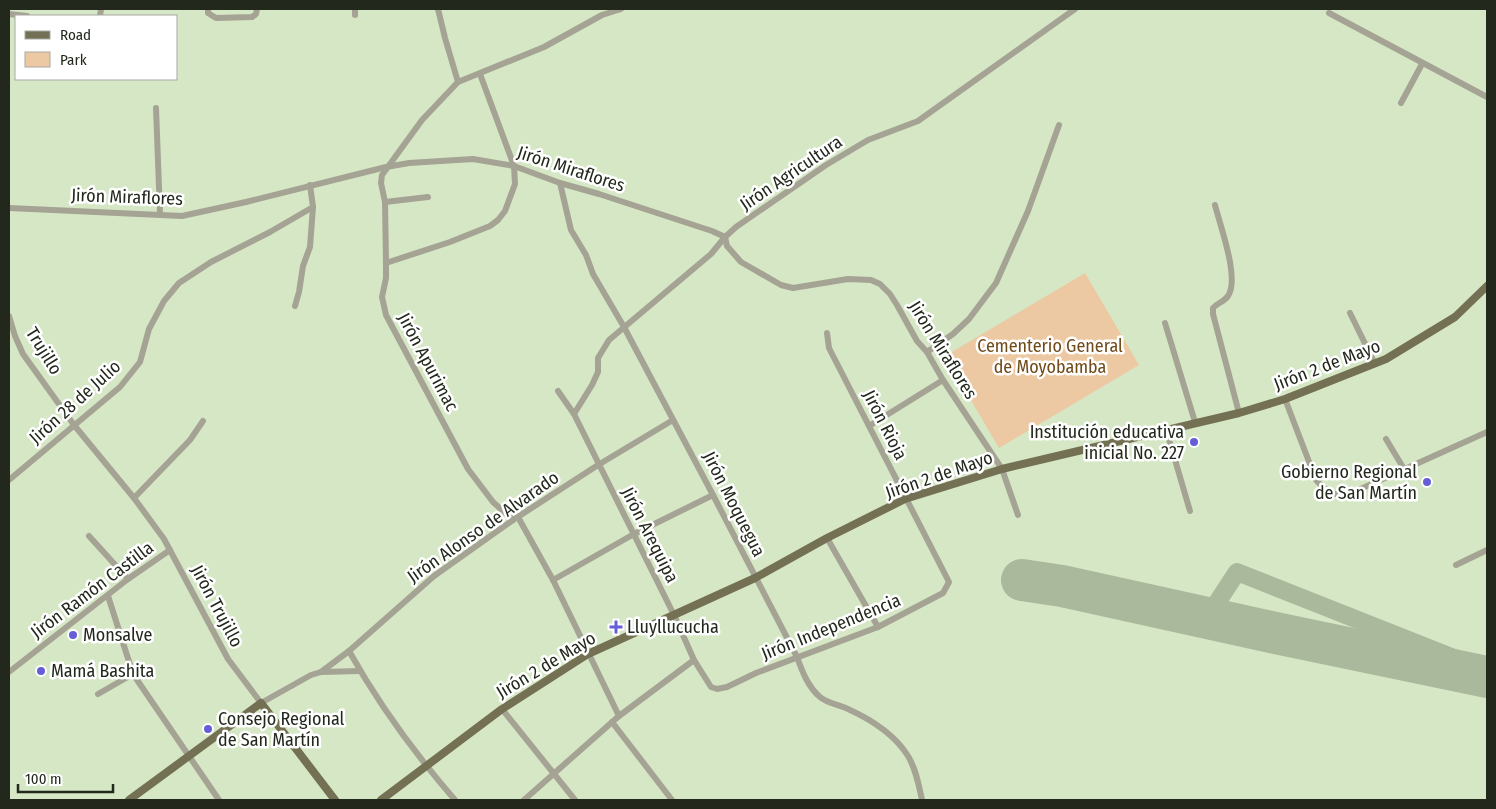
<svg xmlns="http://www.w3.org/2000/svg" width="1496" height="809" viewBox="0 0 1496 809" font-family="'Fira Sans Condensed',sans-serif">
<rect width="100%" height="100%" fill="#d5e7c5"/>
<!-- green -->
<path fill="#ecc9a2" d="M1085,273L1139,365L999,448L945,356Z"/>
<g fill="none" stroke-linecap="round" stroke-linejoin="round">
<!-- taxiway -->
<path stroke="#aab99c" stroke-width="18" d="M1207,618L1237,572L1487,671"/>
<!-- runway -->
<path stroke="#aab99c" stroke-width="42" d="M1022,580L1062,586L1285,635L1487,677"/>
<!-- minor -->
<g stroke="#a5a393" stroke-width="6">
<path d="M208,9V13L216,18L252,17L256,14L257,9"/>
<path d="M355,9V15"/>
<path d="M438,9L445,38L458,82L422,120L382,175L381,183L385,202L386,263V278L382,297L386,315L468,469L493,502L513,520"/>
<path d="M1329,13L1487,97"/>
<path d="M9,14L27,16"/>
<path d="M100,16L101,9"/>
<path d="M458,82L544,47L602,15L621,9"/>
<path d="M1401,103L1422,64"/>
<path d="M156,108L160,214"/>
<path d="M560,183L571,230L586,255L593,274L624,327L713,495L797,657C802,671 808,687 820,697C828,704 839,704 848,709C870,719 895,735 908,756C916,769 919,786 922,800"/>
<path d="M385,202L428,197"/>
<path d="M1215,205C1220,225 1240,279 1228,296C1224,302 1217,303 1213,308V314L1239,413"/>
<path d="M9,208L182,216L246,202L386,167L409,163L473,159L514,166L560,183L599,194L712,231L725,237L727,246L741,262L781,285L793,288L848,279L871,280L880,284L890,294L897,305L917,341L927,352L943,380L1002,469L1018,515"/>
<path d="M386,263L450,242L490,226L498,220L505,211L515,184L514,166L480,74"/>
<path d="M295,306L299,292L303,266L310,247L313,207"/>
<path d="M1350,313L1375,364"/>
<path d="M9,316L15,336L23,354L74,425L134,498L164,539L228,659L261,703L311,675L321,672L360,671"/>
<path d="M1165,323L1195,422"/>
<path d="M927,352L953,334L969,319L996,283L1028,211L1059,125"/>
<path d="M558,391L574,414L674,615L694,660L711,687L717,689L727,687L756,673L878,627L943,593L949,582L829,348L827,333"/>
<path d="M1285,399L1316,480C1324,489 1332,495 1345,496L1487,432"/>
<path d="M574,414L592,385L598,372V358L609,340L711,254L725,237L736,227L826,165L868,140L918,121L1075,9"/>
<path d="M869,426L943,380"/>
<path d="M1166,429L1190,511"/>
<path d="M1386,439L1404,469"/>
<path d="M9,480L120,387L140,362L149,329L164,301L179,283L211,262L270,232L313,207L310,185"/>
<path d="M134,498L190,440L203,421"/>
<path d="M518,517L553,580L619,716"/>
<path d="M89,536L128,579"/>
<path d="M827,538L878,627"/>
<path d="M1456,565L1487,550"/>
<path d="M553,580L634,534L713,495"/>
<path d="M108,596L133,674L219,800"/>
<path d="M349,651C378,703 416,755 455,800"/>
<path d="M9,672L128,579L170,550"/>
<path d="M321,672L349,651L434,576L513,520L598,465L673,420"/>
<path d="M98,694L133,674"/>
<path d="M502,709L575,800"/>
<path d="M612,722L672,800"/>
<path d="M524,800L619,716L694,660"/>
</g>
<!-- major -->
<g stroke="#747054" stroke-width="8">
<path d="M129,800L261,703L335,800"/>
<path d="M381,800L502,709L588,654L755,578L827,538L905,499L1002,469L1239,413L1285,399L1386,359L1455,317L1487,286"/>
</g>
</g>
<!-- markers -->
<g fill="#675dd6" stroke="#fff" stroke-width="2">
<circle cx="1194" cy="442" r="5"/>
<circle cx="1427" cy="482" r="5"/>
<path d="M613.5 619.5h5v5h5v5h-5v5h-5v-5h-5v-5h5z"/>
<circle cx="73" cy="635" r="5"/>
<circle cx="41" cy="671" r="5"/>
<circle cx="208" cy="729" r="5"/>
</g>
<g text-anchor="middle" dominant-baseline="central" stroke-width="5" stroke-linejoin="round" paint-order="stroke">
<!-- street labels -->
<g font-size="18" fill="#22291c" stroke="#fff">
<text transform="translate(571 169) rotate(18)">Jirón Miraflores</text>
<text transform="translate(791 173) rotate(-34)">Jirón Agricultura</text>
<text transform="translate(127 197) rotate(2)">Jirón Miraflores</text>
<text transform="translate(943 350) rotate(58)">Jirón Miraflores</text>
<text transform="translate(44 351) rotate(58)">Trujillo</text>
<text transform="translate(428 362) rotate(62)">Jirón Apurimac</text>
<text transform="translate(1327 365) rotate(-21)">Jirón 2 de Mayo</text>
<text transform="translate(75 402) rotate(-42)">Jirón 28 de Julio</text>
<text transform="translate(885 425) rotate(63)">Jirón Rioja</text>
<text transform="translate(939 475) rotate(-19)">Jirón 2 de Mayo</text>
<text transform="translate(734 504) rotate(63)">Jirón Moquegua</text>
<text transform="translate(483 527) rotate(-35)">Jirón Alonso de Alvarado</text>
<text transform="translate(650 535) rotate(63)">Jirón Arequipa</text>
<text transform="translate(92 590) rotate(-37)">Jirón Ramón Castilla</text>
<text transform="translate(217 606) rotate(62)">Jirón Trujillo</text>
<text transform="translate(831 627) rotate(-22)">Jirón Independencia</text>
<text transform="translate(546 665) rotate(-31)">Jirón 2 de Mayo</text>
</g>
<!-- park labels -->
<g font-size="18" fill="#704b1a" stroke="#fff">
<text x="1050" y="346">Cementerio General<tspan x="1050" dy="21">de Moyobamba</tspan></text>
</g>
<!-- poi labels -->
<g font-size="18" fill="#22291c" stroke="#fff" text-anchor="start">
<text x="1184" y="432" text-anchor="end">Institución educativa<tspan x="1184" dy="21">inicial No. 227</tspan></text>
<text x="1417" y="472" text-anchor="end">Gobierno Regional<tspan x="1417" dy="21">de San Martín</tspan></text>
<text x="627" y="627">Lluyllucucha</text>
<text x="83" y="635">Monsalve</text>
<text x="51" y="671">Mamá Bashita</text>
<text x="218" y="719">Consejo Regional<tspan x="218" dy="21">de San Martín</tspan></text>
</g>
</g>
<!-- border -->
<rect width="1496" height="809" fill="none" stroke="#22291c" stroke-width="20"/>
<!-- legend -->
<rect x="15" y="15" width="162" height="65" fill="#ffffff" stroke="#a7a9a4"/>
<rect x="25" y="31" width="25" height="8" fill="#747054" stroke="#a7a9a4"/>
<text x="60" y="40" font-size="15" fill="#22291c">Road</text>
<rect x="25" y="52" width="25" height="15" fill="#ecc9a2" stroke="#a7a9a4"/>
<text x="60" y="65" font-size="15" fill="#22291c">Park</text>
<!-- scale -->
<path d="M18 784v8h95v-8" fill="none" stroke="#22291c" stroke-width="2.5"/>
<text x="25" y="784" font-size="15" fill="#22291c" stroke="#ffffff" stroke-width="4" paint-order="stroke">100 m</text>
</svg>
